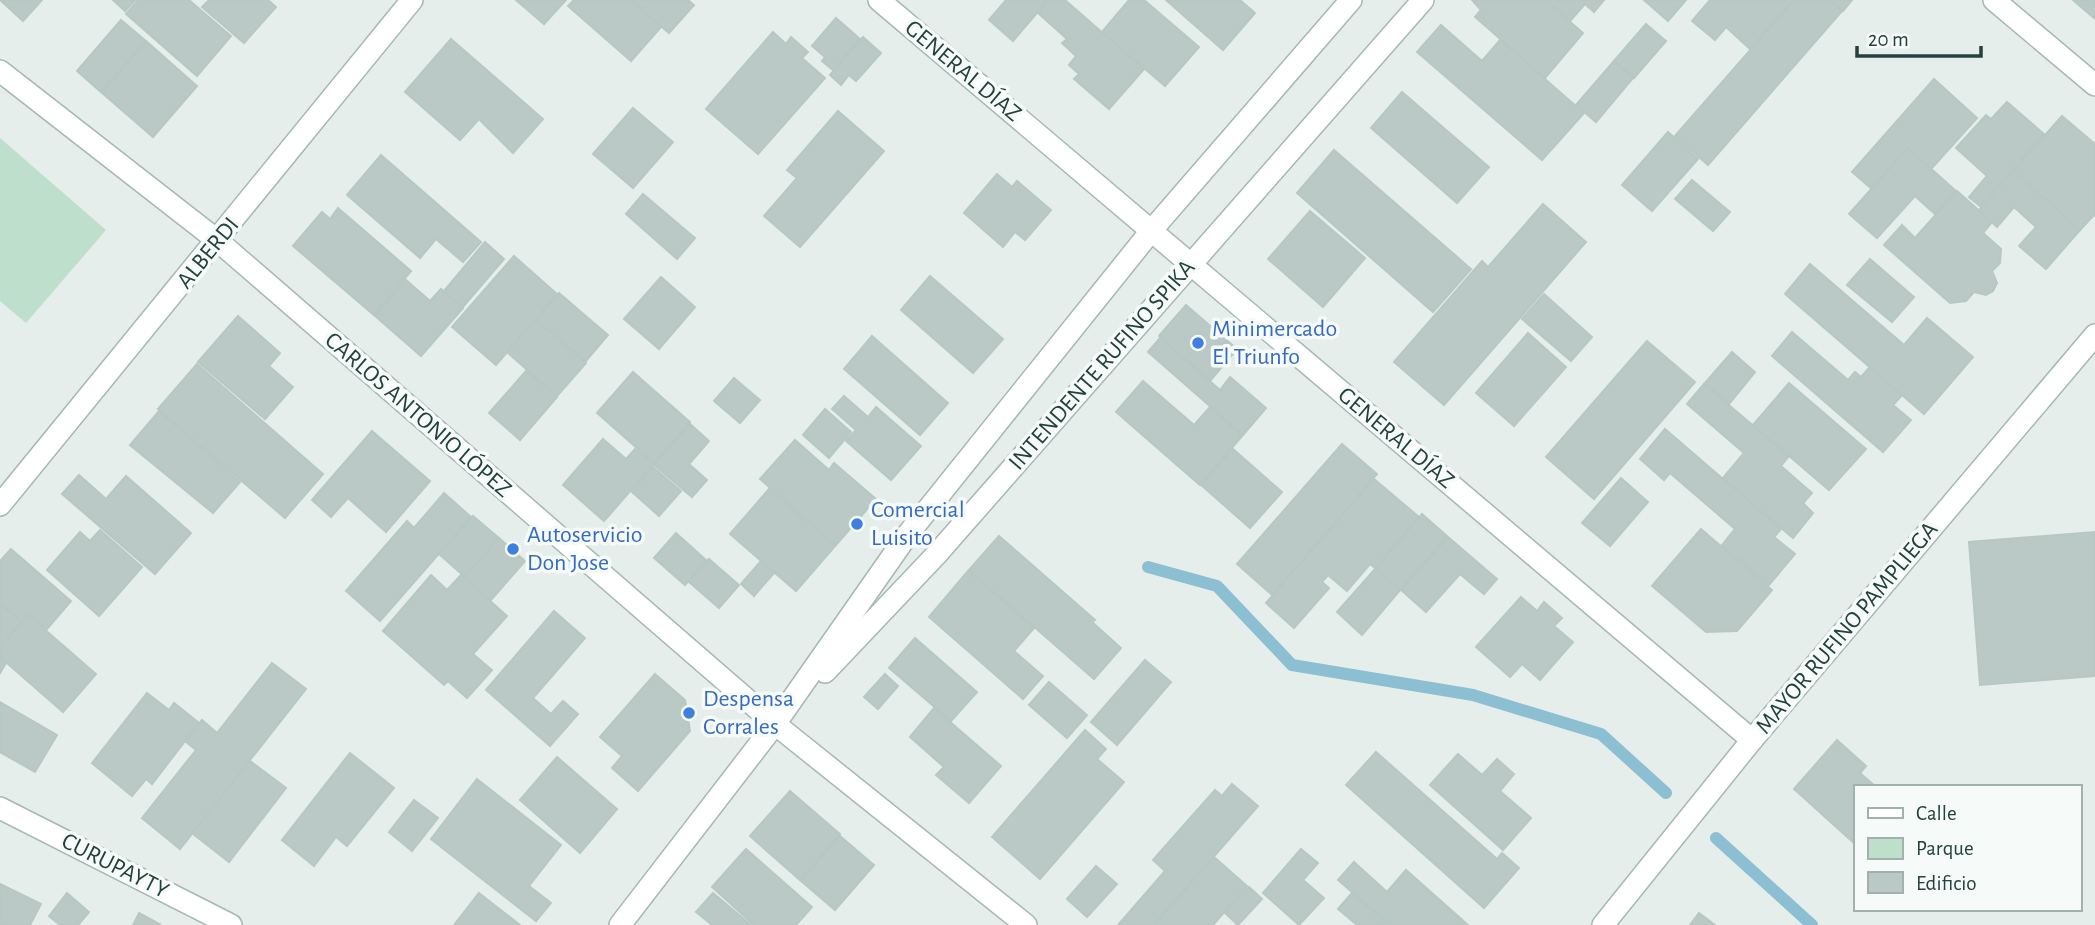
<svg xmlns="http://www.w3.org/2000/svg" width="2095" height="925" viewBox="0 0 2095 925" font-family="'Alegreya Sans',sans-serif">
<rect width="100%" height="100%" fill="#e5eeeb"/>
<!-- green -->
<path fill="#bedfcb" d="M0,138L106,230L26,323L0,301Z"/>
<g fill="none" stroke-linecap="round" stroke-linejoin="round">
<!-- stream -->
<g stroke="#8dbfd3" stroke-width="12">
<path d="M1148,567L1217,586L1292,665L1473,695L1601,734L1666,793"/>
<path d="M1716,838L1812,925"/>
</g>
</g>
<!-- building -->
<g fill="#bac9c5" stroke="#b7c8c3" stroke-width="2">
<path d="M0,0H42L23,21Z"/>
<path d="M113,0H135L125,11Z"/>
<path d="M138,0H189L231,36L197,76L126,14Z"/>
<path d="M209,0H268L276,7L244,43L202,7Z"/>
<path d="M516,0H566L544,24Z"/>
<path d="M574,0H630L661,27L631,61L568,6Z"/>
<path d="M631,0H688L694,5L669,33Z"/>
<path d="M1048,0L1013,41L989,20L1006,0Z"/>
<path d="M1049,0H1065L1144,69L1109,109L1074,79L1079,74L1069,65L1076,56L1062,43L1067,39L1038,13Z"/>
<path d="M1129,0H1144L1199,47L1165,86L1102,32Z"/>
<path d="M1166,0H1240L1255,13L1223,50Z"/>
<path d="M1472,0H1545L1583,33L1545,78L1475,17L1481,10Z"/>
<path d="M1545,0H1604L1594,12L1585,4L1570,21Z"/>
<path d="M1644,0H1686L1668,21Z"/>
<path d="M1710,0H1793L1750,49L1726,27L1715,40L1692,21Z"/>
<path d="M1794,0H1829L1842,11L1708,165L1675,136Z"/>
<path d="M1830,0H1852L1843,11Z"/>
<path d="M2073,0H2095V19Z"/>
<path d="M836,18L860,39L833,70L822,61L825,57L812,46Z"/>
<path d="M121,20L146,41L101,92L77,71Z"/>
<path d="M1646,24L1666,41L1634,78L1614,61Z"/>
<path d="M1441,25L1482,61L1500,40L1584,113L1542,160L1417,52Z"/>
<path d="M773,32L786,44L791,37L808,52L802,58L825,78L758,154L706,109Z"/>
<path d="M863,37L881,53L856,81L849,75L841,85L830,75Z"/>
<path d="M451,39L543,119L513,153L479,119L460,140L405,92Z"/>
<path d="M146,41L197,86L153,137L102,93Z"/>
<path d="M1614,61L1633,78L1596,122L1576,105Z"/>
<path d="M1934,79L1977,118L1931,169L1908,148L1872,189L1852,172Z"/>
<path d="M1402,92L1489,167L1457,203L1371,128Z"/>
<path d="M2007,102L2044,134L1980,206L1969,197L1987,176L1956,148L1986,115L1991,119Z"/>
<path d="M633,108L673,142L633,188L593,154Z"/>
<path d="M838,111L884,151L800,247L764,216L797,178L787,170Z"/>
<path d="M2062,116L2095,144V214L2080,230L2013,171Z"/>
<path d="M1668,132L1698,159L1652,211L1622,185Z"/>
<path d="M1908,148L1956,191L1935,214L1915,196L1877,238L1849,214Z"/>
<path d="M1334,150L1471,269L1433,312L1297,193Z"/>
<path d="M381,155L481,242L463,262L436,239L420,258L347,195Z"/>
<path d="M2013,171L2080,230L2046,269L2019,246L2036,227L2014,207L1997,227L1979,210Z"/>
<path d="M997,174L1012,187L1017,181L1051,210L1025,240L1015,232L1003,247L964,213Z"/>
<path d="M1692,180L1730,212L1713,231L1675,199Z"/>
<path d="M1957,191L1992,222L1983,233L2001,249L2000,263L1992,271L1997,283L1993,291L1986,295L1974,292L1966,301L1950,303L1884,245L1902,225L1915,238Z"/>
<path d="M643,194L695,238L677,259L626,214Z"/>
<path d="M1543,204L1586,242L1444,405L1394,362L1482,261L1488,267Z"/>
<path d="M338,208L411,271L374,315L293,246L322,212L330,219Z"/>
<path d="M1310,211L1365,258L1323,307L1268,259Z"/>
<path d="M485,242L504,259L462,308L444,291Z"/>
<path d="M514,256L557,294L496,365L452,327Z"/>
<path d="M1870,259L1914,297L1892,322L1847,285Z"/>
<path d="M1810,264L1904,345L1927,318L1973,357L1924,414L1785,294Z"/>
<path d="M930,276L1003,339L973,373L901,310Z"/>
<path d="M661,277L695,307L659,349L624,319Z"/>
<path d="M406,280L430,301L441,289L463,308L421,356L375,316Z"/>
<path d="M559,293L608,335L585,362L536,320Z"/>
<path d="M1544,294L1592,337L1571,361L1522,319Z"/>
<path d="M1186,305L1237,349L1210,381L1159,336Z"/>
<path d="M238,316L280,353L269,366L293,387L265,419L198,362Z"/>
<path d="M536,320L586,363L557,396L507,352Z"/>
<path d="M1792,332L1848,380L1855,372L1861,377L1869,368L1902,395L1893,405L1911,420L1883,452L1772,356Z"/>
<path d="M1528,333L1566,367L1514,426L1476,393Z"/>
<path d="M872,336L948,403L920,435L844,369Z"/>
<path d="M1160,338L1220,390L1230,377L1266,408L1243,435L1148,352Z"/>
<path d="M1647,341L1695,382L1594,499L1546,457Z"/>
<path d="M1732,352L1755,372L1729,404L1705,383Z"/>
<path d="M197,364L323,474L285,518L158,409Z"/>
<path d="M526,371L557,397L520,440L489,413Z"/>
<path d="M633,372L690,422L654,463L597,413Z"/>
<path d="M734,378L760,400L740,423L714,401Z"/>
<path d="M1143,381L1194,425L1210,407L1242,436L1200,485L1116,412Z"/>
<path d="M1789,383L1866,449L1829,490L1753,425Z"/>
<path d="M1704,384L1789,456L1781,466L1812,493L1803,503L1813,513L1793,538L1723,478L1744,453L1687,404Z"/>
<path d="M844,396L868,417L876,407L921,446L891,480L846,441L856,430L832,409Z"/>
<path d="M825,409L851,432L829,458L803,435Z"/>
<path d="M159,411L240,482L213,513L130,445Z"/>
<path d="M690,424L709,441L689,464L707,480L692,497L654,465Z"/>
<path d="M1665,429L1781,529L1774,537L1795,554L1769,585L1722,545L1735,529L1670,473L1664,480L1640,459Z"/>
<path d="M372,431L430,481L386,532L348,498L331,517L312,500Z"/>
<path d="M603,439L626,459L635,449L654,464L604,521L563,485Z"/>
<path d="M795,440L829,470L834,463L876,499L836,545L760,479Z"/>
<path d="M1342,444L1377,474L1272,595L1237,564Z"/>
<path d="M1233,449L1282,492L1250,528L1201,485Z"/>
<path d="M653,467L681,491L659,516L632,492Z"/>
<path d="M79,475L106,499L126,476L191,533L155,574L62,494Z"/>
<path d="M1621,478L1648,502L1610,546L1582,523Z"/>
<path d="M1374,479L1419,517L1375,568L1370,564L1347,591L1328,575L1322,582L1329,588L1294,628L1266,603Z"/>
<path d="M769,489L835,546L796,591L730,534Z"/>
<path d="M444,493L471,517L380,621L346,591L407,521L414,528Z"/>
<path d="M1422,514L1447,536L1400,590L1376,568Z"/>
<path d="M473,516L499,538L465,577L439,554Z"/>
<path d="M1701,529L1772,590L1737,631L1706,632L1652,586Z"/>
<path d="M100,530L142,567L99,616L47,570L80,532L90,541Z"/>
<path d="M2095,532V676L1980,685L1969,542Z"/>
<path d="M676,533L706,560L685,585L654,558Z"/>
<path d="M999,536L1095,620L1092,622L1121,648L1094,679L969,570Z"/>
<path d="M1448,537L1497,579L1484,594L1460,574L1426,612L1401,590Z"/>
<path d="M499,538L525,561L491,600L465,577Z"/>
<path d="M11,549L71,601L47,629L29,614L22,622L0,603V561Z"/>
<path d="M709,559L739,585L719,608L689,582Z"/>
<path d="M761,561L774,573L754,596L741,584Z"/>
<path d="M1376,568L1400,590L1362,635L1337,612Z"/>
<path d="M968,571L1034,628L1014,651L1043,676L1023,699L929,617Z"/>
<path d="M431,575L447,590L461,575L507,616L473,654L492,670L467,698L448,681L444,685L383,631Z"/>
<path d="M1521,597L1537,611L1544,602L1562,618L1554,626L1573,642L1540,680L1522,664L1510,677L1476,647Z"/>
<path d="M0,604L22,622L0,647Z"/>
<path d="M554,611L585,638L533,698L551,714L563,701L578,714L550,746L486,690Z"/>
<path d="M28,615L96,674L63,712L0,657V647Z"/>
<path d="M915,638L977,692L951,721L889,668Z"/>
<path d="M0,658L6,663L0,673Z"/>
<path d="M1145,660L1171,682L1117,745L1091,722Z"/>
<path d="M272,663L306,689L180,849L142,818L196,750L185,741L202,720L217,733Z"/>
<path d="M655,674L685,700L690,731L638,791L612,768L622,756L600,737Z"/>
<path d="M885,674L898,686L878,709L864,697Z"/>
<path d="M1049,682L1087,715L1067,738L1029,705Z"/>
<path d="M147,693L169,710L174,703L199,723L152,784L146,779L132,796L92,763Z"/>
<path d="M0,702L57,735L35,772L0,752Z"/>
<path d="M934,708L1001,766L969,803L936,775L944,767L910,737Z"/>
<path d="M1085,730L1106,749L1097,759L1124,782L1040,879L992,837Z"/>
<path d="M1837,740L1866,766L1860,773L1876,787H1855V844L1794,789Z"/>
<path d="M1376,752L1497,859L1502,853L1519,868L1484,908L1346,785Z"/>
<path d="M350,753L394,788L347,846L336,837L314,866L282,840Z"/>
<path d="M1458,754L1482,775L1497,759L1514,774L1500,791L1531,818L1503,850L1430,785Z"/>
<path d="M557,757L617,809L580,853L520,800Z"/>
<path d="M250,761L286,788L229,862L192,833Z"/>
<path d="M477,779L561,845L529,886L551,903L536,921L431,839Z"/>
<path d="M1232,784L1258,806L1154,925H1118L1165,871L1153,860L1215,790L1222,796Z"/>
<path d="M790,791L840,834L800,880L750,836Z"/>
<path d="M414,800L438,818L412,851L389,832Z"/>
<path d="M840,836L874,865L835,910L801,881Z"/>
<path d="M746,849L812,907L796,925H754L712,887Z"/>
<path d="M1301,849L1318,863L1303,880L1324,898L1299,925L1263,893Z"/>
<path d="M1214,857L1247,886L1213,925H1154Z"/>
<path d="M1354,862L1387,892L1406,870L1468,925H1390L1338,880Z"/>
<path d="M1096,866L1117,884L1087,917L1067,899Z"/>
<path d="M0,884L41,904L30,925H0Z"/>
<path d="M1249,887L1262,899L1238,925L1225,913Z"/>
<path d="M67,893L89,912L78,925H60L49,916Z"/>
<path d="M479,893L520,925H454Z"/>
<path d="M713,893L751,925H712L696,912Z"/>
<path d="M1352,893L1389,925H1357L1338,909Z"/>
<path d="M139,913L161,925H133Z"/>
<path d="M1699,913L1715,925H1690Z"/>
</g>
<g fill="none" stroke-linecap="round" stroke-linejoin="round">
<!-- street casing -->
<g stroke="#a7b7b3" stroke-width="24">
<g id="street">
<path d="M879,0L1752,740"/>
<path d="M1994,0L2095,85"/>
<path d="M0,71L218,241L775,724L1026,925"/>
<path d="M0,505L412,0"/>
<path d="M825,672L936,555L1423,0"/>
<path d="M0,808L231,925"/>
<path d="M620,925L775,724L908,534L1151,231L1351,0"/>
<path d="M1603,925L1752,740L2095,335"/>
</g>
</g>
<!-- street -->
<use href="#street" stroke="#fff" stroke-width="21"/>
</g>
<!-- markers -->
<g fill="#3f7fe0" stroke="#f6faf9" stroke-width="2.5">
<circle cx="1198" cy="343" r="7"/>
<circle cx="857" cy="524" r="7"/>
<circle cx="513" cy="549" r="7"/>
<circle cx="689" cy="713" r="7"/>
</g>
<g text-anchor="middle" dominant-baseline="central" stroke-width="7" stroke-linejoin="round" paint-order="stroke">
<!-- street labels -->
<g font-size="24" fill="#23413d" stroke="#f6faf9">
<text transform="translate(963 71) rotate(40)">GENERAL DÍAZ</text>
<text transform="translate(208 253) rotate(-51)">ALBERDI</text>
<text transform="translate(1102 365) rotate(-49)">INTENDENTE RUFINO SPIKA</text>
<text transform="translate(418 415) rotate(41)">CARLOS ANTONIO LÓPEZ</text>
<text transform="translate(1396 438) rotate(40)">GENERAL DÍAZ</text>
<text transform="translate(1847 628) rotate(-50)">MAYOR RUFINO PAMPLIEGA</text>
<text transform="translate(115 866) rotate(27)">CURUPAYTY</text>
</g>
<!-- shop labels -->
<g font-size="24" fill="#366cbe" stroke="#f6faf9" text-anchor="start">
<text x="1212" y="329">Minimercado<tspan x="1212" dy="28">El Triunfo</tspan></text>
<text x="871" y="510">Comercial<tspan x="871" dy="28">Luisito</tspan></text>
<text x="527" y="535">Autoservicio<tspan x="527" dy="28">Don Jose</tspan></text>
<text x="703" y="699">Despensa<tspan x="703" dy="28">Corrales</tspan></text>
</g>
</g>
<!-- legend -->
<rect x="1854" y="785" width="228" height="126" fill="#f6faf9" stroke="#a2b0ae" stroke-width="2"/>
<rect x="1868" y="808" width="35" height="10" fill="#ffffff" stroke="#a2b0ae" stroke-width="2"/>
<text x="1916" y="820" font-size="21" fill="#23413d">Calle</text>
<rect x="1868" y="838" width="35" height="21" fill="#bedfcb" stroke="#a2b0ae" stroke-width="2"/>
<text x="1916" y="855" font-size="21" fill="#23413d">Parque</text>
<rect x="1868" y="872" width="35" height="21" fill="#bac9c5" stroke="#a2b0ae" stroke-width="2"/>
<text x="1916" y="890" font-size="21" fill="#23413d">Edificio</text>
<!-- scale -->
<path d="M1857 46v10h124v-10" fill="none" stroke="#23413d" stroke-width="3.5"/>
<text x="1868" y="46" font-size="21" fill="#23413d" stroke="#f6faf9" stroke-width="5" paint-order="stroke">20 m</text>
</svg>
